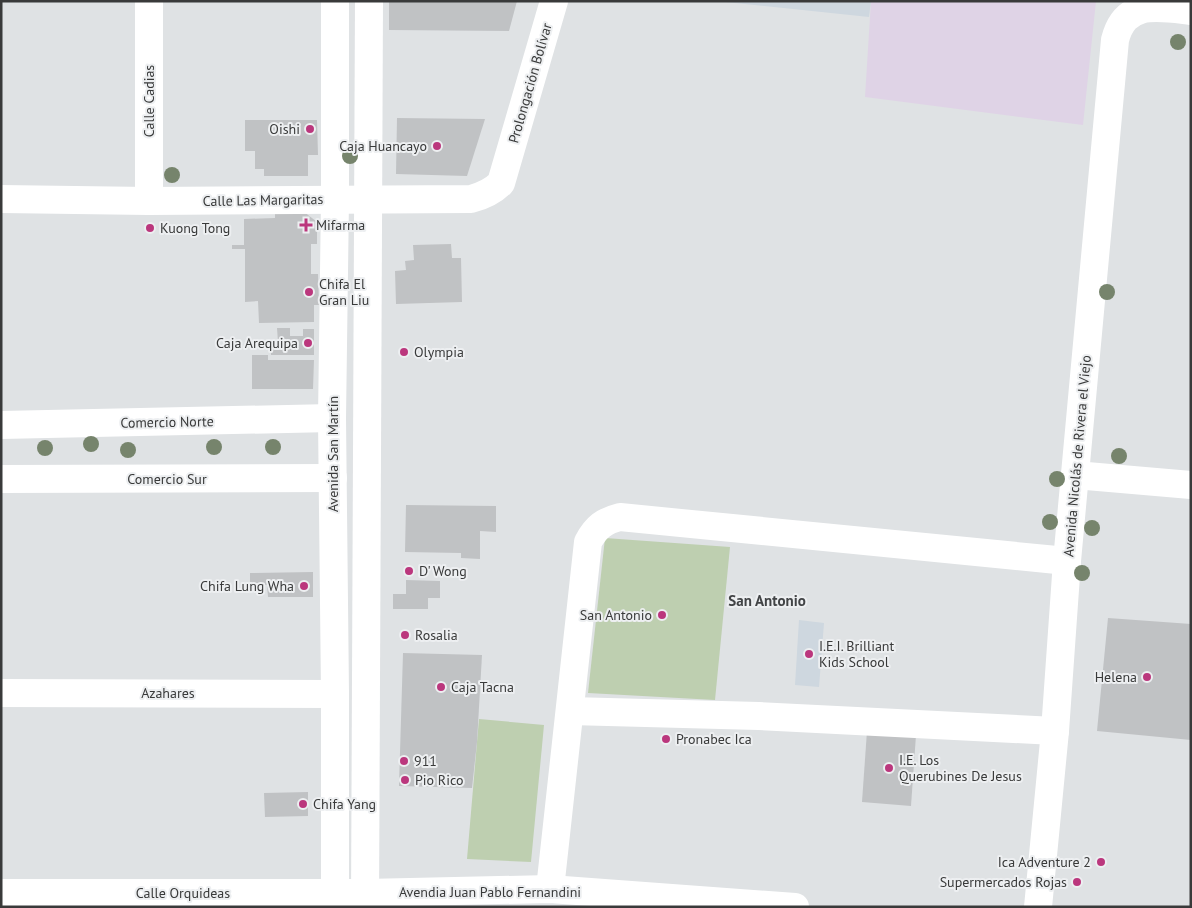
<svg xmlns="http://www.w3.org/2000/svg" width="1192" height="908" viewBox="0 0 1192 908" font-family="'PT Sans',sans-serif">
<rect width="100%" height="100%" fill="#dfe2e4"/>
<!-- commercial -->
<path fill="#dfd3e6" d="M871,1H1096L1083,125L865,97Z"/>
<!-- built -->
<g fill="#ced7df">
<path d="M716,1H871L869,17Z"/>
<path d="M799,620L824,623L819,687L795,685Z"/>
</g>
<!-- green -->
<g fill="#becfb0">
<path d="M605,538L730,547L715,700L588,693Z"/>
<path d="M479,719L544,725L531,862L467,859Z"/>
</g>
<!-- building -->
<g fill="#c0c2c4">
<path d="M389,1H517L509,31L389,30Z"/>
<path d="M397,118L485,119L467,176L396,174Z"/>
<path d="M245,120H317L318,155H308V176H264V169H255V151H245Z"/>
<path d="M275,211H303L317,222V244H311V274H318L319,305H314V322L259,323L258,301L245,302V249H232V245H244V219L275,218Z"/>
<path d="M451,244L452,258H461L462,302L396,304L395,271L406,270L405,261L414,260L413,245Z"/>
<path d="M277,328H290V336H303V329H314V355H271V342H278Z"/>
<path d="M252,355H268V360H314L313,389H252Z"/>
<path d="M406,505L496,506V532L480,531V559L461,558V553L405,552Z"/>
<path d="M313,572V597H268L267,585H250V573Z"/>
<path d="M406,580L440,581V598H428V609H393V594H406Z"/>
<path d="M1108,618L1191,624V740L1097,731Z"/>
<path d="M403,653L482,655L477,742L472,788L399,786Z"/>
<path d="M867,731L916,735L911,806L862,802Z"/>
<path d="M308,792V816L265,817L264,793Z"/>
</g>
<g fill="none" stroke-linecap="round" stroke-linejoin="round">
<!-- minor -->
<g stroke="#fff" stroke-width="28">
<path d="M149,1V201"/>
<path d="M1,199L149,201L471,199C483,196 492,192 501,183L554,1"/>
<path d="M1,425L332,418"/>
<path d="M1075,475L1191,485"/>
<path d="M1,479L333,478"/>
<path d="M1,693L335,694"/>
<path d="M570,711L759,716L1055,731"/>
<path d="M550,889L588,542C596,527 604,521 620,517L1067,561"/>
<path d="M1,893H365L550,889L795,907"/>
<path d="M1038,907L1055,731L1067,561L1115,40C1125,0 1157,7 1191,11"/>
</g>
<!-- major -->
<g stroke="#fff" stroke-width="28">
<path d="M335,907V694L332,418L335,199V1"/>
<path d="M365,907L369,1"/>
</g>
</g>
<!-- trees -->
<g fill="#76846c">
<circle cx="1178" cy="42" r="8"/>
<circle cx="350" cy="156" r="8"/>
<circle cx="172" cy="175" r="8"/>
<circle cx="1107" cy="292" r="8"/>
<circle cx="91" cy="444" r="8"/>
<circle cx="214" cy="447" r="8"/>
<circle cx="273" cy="447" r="8"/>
<circle cx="45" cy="448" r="8"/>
<circle cx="128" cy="450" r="8"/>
<circle cx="1119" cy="456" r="8"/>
<circle cx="1057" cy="479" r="8"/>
<circle cx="1050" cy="522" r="8"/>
<circle cx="1092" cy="528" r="8"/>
<circle cx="1082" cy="573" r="8"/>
</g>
<!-- markers -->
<g fill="#bb377d" stroke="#edeff1" stroke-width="2">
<circle cx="310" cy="129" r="5"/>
<circle cx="437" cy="146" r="5"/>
<path d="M303.5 217.5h5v5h5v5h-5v5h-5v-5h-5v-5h5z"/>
<circle cx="150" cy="228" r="5"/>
<circle cx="309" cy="292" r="5"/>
<circle cx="308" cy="343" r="5"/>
<circle cx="404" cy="352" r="5"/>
<circle cx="409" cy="571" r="5"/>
<circle cx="304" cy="586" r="5"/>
<circle cx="662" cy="615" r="5"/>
<circle cx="405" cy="635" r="5"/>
<circle cx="809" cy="654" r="5"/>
<circle cx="1147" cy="677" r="5"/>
<circle cx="441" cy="687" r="5"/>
<circle cx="666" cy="739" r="5"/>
<circle cx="404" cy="761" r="5"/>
<circle cx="889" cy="768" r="5"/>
<circle cx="405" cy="780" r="5"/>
<circle cx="303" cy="804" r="5"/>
<circle cx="1101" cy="862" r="5"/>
<circle cx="1077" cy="882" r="5"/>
</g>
<g text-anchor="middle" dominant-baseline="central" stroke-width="4" stroke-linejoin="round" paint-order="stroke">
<!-- street labels -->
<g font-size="14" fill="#393a3a" stroke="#edeff1">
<text transform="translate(530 83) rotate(-74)">Prolongación Bolívar</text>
<text transform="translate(149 101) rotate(-90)">Calle Cadias</text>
<text transform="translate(263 200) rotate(-1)">Calle Las Margaritas</text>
<text transform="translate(167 422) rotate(-1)">Comercio Norte</text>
<text transform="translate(333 454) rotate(-90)">Avenida San Martín</text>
<text transform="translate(1077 456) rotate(-85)">Avenida Nicolás de Rivera el Viejo</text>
<text x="167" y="479">Comercio Sur</text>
<text x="168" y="693">Azahares</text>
<text x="490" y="892">Avendia Juan Pablo Fernandini</text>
<text x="183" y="893">Calle Orquideas</text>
</g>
<!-- poi labels -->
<g font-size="14" fill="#393a3a" stroke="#edeff1" text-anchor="start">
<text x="300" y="129" text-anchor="end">Oishi</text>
<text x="427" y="146" text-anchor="end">Caja Huancayo</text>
<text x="316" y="225">Mifarma</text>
<text x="160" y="228">Kuong Tong</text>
<text x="319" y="284">Chifa El<tspan x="319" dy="16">Gran Liu</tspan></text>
<text x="298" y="343" text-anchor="end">Caja Arequipa</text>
<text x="414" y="352">Olympia</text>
<text x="419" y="571">D' Wong</text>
<text x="294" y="586" text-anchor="end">Chifa Lung Wha</text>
<text x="652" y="615" text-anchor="end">San Antonio</text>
<text x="415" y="635">Rosalia</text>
<text x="819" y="646">I.E.I. Brilliant<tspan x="819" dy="16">Kids School</tspan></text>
<text x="1137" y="677" text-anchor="end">Helena</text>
<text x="451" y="687">Caja Tacna</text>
<text x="676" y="739">Pronabec Ica</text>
<text x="899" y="760">I.E. Los<tspan x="899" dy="16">Querubines De Jesus</tspan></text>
<text x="414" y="761">911</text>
<text x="415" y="780">Pio Rico</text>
<text x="313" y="804">Chifa Yang</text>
<text x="1091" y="862" text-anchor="end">Ica Adventure 2</text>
<text x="1067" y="882" text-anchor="end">Supermercados Rojas</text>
</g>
<!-- neighbourhood labels -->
<g font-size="15" font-weight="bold" fill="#424446" stroke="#edeff1">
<text x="767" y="600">San Antonio</text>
</g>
</g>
<!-- border -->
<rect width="1192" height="908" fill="none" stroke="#393a3a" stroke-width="5"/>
</svg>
